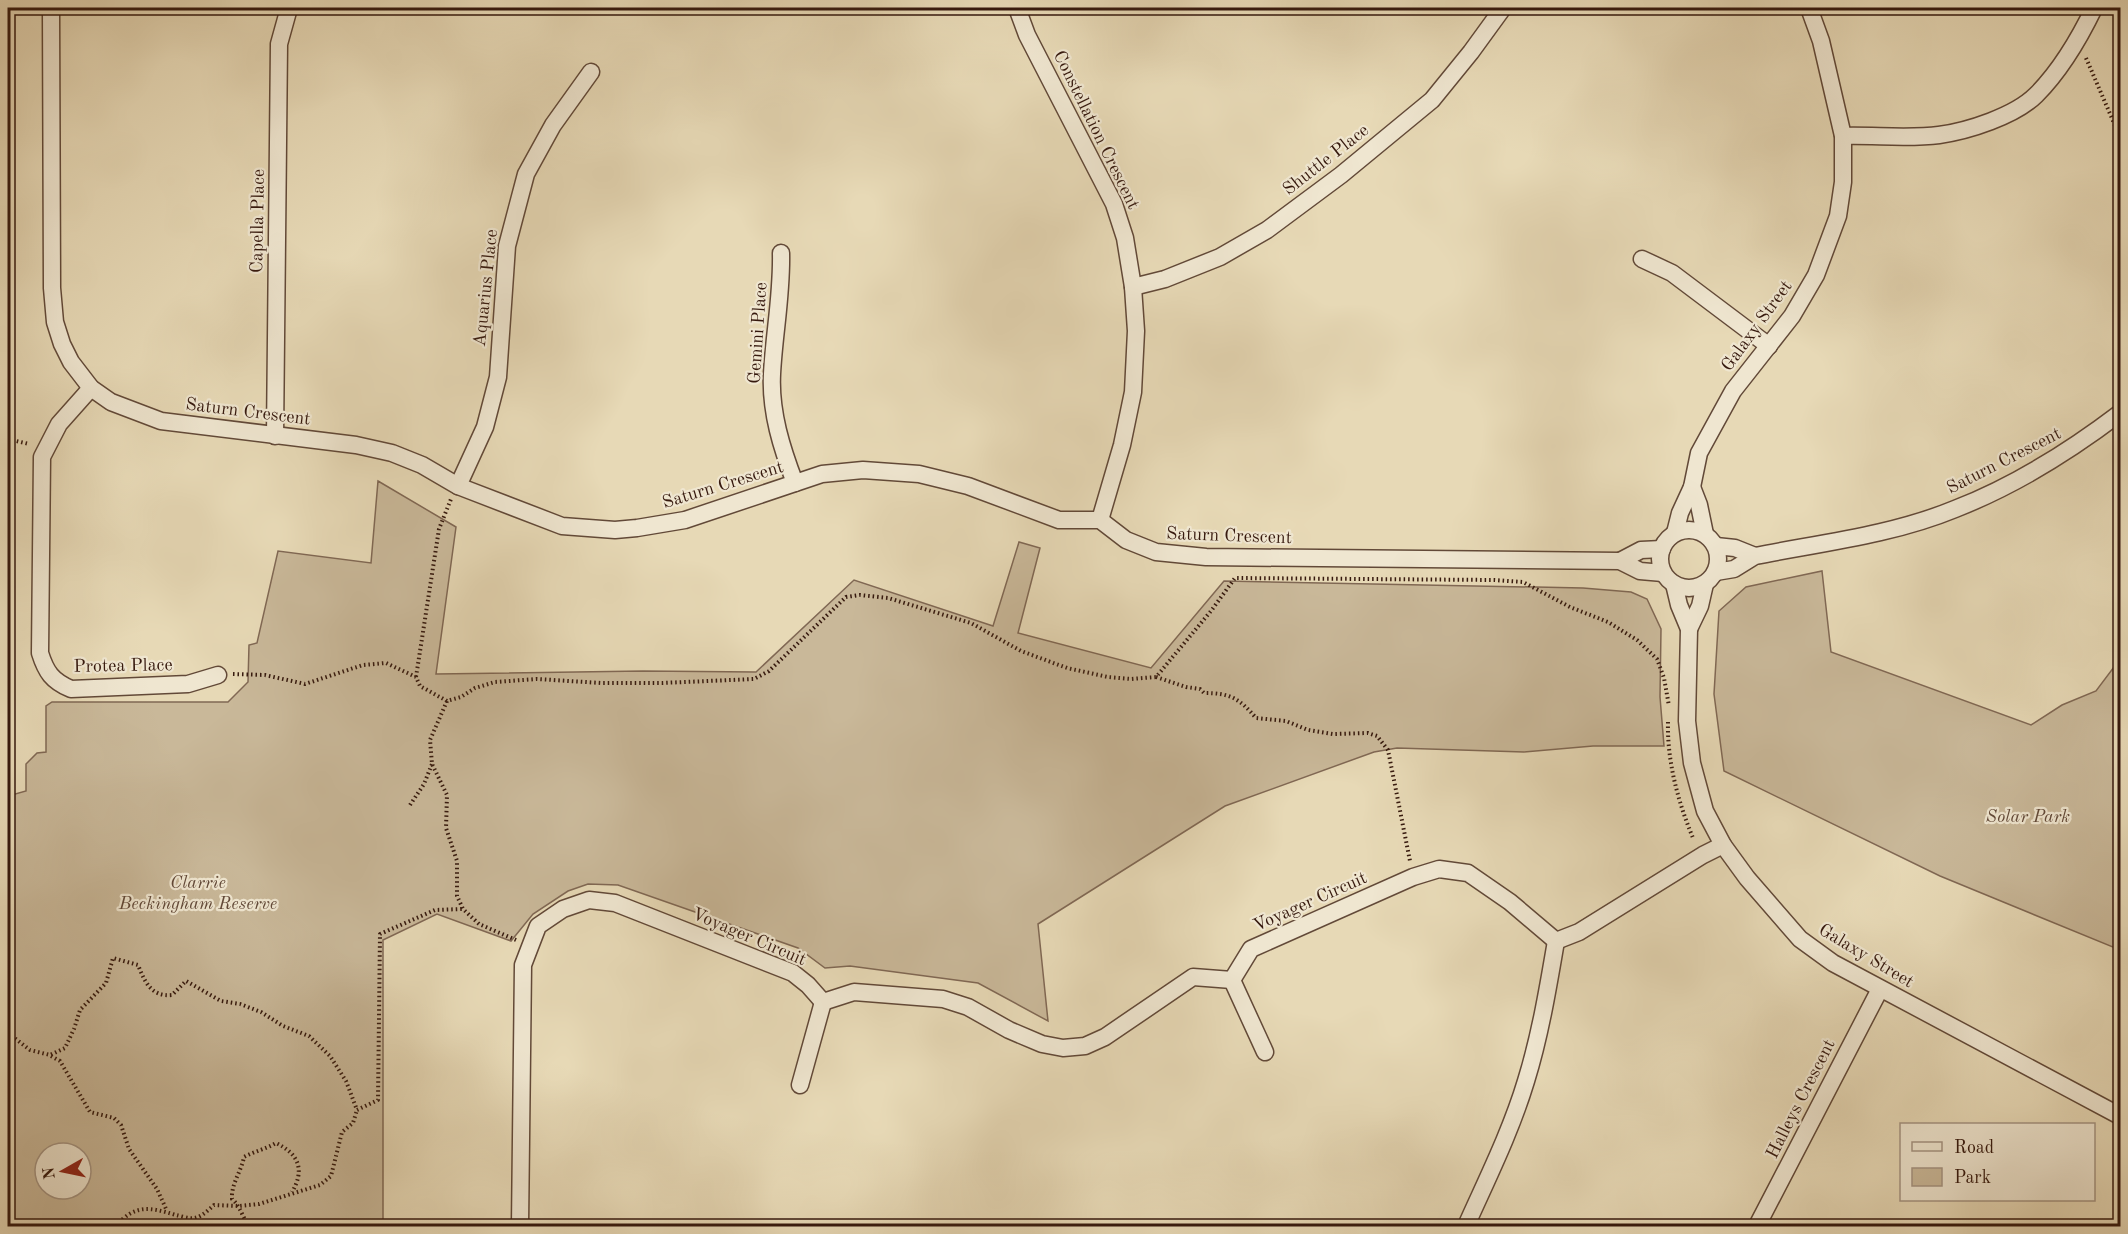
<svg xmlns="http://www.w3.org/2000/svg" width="2128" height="1234" viewBox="0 0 2128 1234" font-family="'Old Standard TT',serif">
<rect width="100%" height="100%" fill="#e7d9b6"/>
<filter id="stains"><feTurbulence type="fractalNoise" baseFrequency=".00333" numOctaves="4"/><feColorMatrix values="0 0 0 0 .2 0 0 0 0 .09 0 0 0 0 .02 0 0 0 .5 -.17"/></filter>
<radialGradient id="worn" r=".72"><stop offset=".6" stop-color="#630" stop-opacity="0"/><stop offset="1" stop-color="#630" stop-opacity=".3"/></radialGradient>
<!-- green -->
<g fill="#c9b899" stroke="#806854" stroke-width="1.5" fill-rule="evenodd">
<path d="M378,481L456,527L436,674L643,671L756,672L854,580L993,626L1019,542L1040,548L1018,633L1151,668L1224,581L1583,588L1631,592L1647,599L1661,629L1660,697L1664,746H1593L1524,752L1397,748L1374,752L1225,806L1038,924L1048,1021L978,983L850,966L825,968L798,948L618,885L588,884L568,891L533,914L511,941L437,914L383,940V1226H8V796L26,791V764L37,753L46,752V706L52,702H228L248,682L249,645L257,643L278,551L371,563ZM45,1153H81V1189H45Z"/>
<path d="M1822,571L1831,652L2031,725L2062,705L2096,691L2120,659V950L1940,876L1724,771L1714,694L1719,611L1746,587Z"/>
</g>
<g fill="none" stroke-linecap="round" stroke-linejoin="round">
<!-- street casing -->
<g stroke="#624938" stroke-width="19">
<g id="street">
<path d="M51,8L52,288L55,322L62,344L71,362L91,388L111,402L161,421L356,445L392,453L422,465L458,486L562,526L615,530L637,528L685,520L822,474L863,470L919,474L968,486L1059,520H1100L1126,540L1156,552L1206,557L1620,561L1640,571L1663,573"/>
<path d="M1017,8L1027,35L1114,204L1125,238L1133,287L1136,331L1133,392L1122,445L1100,520"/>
<path d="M1843,136C1874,135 1909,139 1939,135C1968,131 2015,116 2036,95C2061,70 2079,39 2094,8"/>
<path d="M781,253C782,295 774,334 772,374C770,412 782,449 795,483"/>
<path d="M1642,259L1672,273L1769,346"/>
<path d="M1133,287L1165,279L1220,257L1267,230L1341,175L1432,100L1471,52L1503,8"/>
<path d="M91,388L59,424L42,457L40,653C46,672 52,681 71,689L188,684L218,675"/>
<path d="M275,436L279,44L289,8"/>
<path d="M458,486L485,427L498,377L507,246L526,174L553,125L591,72"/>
<path d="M1692,487L1699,505L1705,534"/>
<circle cx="1689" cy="559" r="29"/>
<path d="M1675,533L1680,513L1692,487L1699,453L1733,391L1792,316L1816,275L1838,216L1843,182V136L1821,41L1809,8"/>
<path d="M1716,546L1735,548L1755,556"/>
<path d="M1620,561L1641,550L1662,549"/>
<path d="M1716,572L1734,569L1755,556C1821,543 1892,535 1955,509C2014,486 2070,451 2120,413"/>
<path d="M1674,584L1679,605L1689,629L1687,721L1692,763L1705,811L1723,845L1747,878L1800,939L1833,963L2120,1116"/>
<path d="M1689,629L1700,606L1705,584"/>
<path d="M1556,941L1579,932L1703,855L1723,845"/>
<path d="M1232,980L1265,1052"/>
<path d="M800,1085L823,1002"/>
<path d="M520,1226L523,965L538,926L563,909L589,900L615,903L793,973L808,985L823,1002L854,992L943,999L968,1007L1009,1030L1042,1044L1063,1048L1085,1046L1105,1037L1193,977L1232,980L1251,949L1413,877L1439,869L1468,873L1510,902L1556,941"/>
<path d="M1466,1226C1487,1179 1511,1131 1526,1081C1540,1036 1548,988 1556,941"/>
<path d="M1757,1226L1880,989"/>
</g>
</g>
<!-- path -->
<g stroke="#36190e" stroke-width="4" stroke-dasharray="1.5 3" stroke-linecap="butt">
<path d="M2086,58L2120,137"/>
<path d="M8,439L29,444"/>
<path d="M233,674L265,675L305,684L363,665L386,663L416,677L420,686L447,701L461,697L475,688L495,682L537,679L601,683H662L754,679L769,671L846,597L860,595L888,598L971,623L1021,651L1067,668L1108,677L1131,679L1156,677L1211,611L1235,578L1494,580L1523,582L1570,607L1608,622L1637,640L1657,659L1664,678L1669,706"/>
<path d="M416,677L439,529L451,499"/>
<path d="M1156,677L1186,687L1200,689L1204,693C1230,693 1239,698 1256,718L1286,721L1308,730L1333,734L1368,733L1377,736L1388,750L1410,861"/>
<path d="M447,701L430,740L432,764L447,795L446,828L457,861V896L463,909L479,924L516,940"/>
<path d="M1668,722C1667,761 1678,802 1693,838"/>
<path d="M410,805L424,784L432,764"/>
<path d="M8,1033L30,1050L50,1055L65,1048L74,1029L80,1010L106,983L113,958L138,965C145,982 151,997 172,995L186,981L221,1001L240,1004L261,1012L283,1026L309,1036L330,1056L346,1081L357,1110L378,1100L380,934L435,910L463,909"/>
<path d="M51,1056L60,1061L90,1112L114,1118L121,1125L129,1149L157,1189L167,1211"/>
<path d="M116,1226C135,1204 149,1207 176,1215C181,1216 189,1219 194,1218C202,1217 208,1210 214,1205L239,1206L259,1204L320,1185L331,1176L342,1132L353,1123L357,1110"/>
<path d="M249,1226C242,1217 241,1207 232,1199C231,1184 241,1172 244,1157C255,1151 266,1149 276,1143C299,1154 305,1170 292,1192"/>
</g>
<!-- street -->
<use href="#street" stroke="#efe6d0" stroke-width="16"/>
</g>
<g text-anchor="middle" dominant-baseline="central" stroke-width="4.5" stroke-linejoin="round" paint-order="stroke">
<!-- street labels -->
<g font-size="18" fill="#36190e" stroke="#efe6d0">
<text transform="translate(1096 130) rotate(64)">Constellation Crescent</text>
<text transform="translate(1326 160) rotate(-38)">Shuttle Place</text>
<text transform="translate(258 221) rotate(-89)">Capella Place</text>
<text transform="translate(486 288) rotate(-84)">Aquarius Place</text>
<text transform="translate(1757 326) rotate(-54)">Galaxy Street</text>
<text transform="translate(758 333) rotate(-86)">Gemini Place</text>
<text transform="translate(248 412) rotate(7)">Saturn Crescent</text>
<text transform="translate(2004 461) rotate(-27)">Saturn Crescent</text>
<text transform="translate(723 485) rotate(-17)">Saturn Crescent</text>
<text transform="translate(1229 536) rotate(2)">Saturn Crescent</text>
<text transform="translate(123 666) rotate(-1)">Protea Place</text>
<text transform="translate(1310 902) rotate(-24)">Voyager Circuit</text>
<text transform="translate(749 937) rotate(23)">Voyager Circuit</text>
<text transform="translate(1866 956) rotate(31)">Galaxy Street</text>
<text transform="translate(1801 1099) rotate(-63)">Halleys Crescent</text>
</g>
<!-- park labels -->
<g font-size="18" font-style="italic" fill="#624938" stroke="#efe6d0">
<text x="2028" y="817">Solar Park</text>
<text x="198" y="883">Clarrie<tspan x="198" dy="21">Beckingham Reserve</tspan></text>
</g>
</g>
<!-- margin -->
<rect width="2128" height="1234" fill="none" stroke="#e7d9b6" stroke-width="30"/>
<rect x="9" y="9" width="2110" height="1216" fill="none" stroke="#36190e" stroke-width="3"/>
<rect x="15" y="15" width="2098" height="1204" fill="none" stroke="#36190e" stroke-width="1.5"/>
<!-- legend -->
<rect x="1900" y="1123" width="195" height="78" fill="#efe6d0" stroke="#a59482" stroke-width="1.5"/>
<rect x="1912" y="1142" width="30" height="9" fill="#efe6d0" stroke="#a59482" stroke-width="1.5"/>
<text x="1954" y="1153" font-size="18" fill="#36190e">Road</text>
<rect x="1912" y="1168" width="30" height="18" fill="#c9b899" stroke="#a59482" stroke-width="1.5"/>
<text x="1954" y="1183" font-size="18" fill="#36190e">Park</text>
<!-- north arrow -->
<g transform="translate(63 1171) rotate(261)"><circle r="28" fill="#efe6d0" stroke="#a59482" stroke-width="1.5"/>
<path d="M0-4.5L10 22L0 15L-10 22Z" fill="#8f2418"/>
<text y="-9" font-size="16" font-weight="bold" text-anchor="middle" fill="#36190e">N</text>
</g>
<rect width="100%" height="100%" filter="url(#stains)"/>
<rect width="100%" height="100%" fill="url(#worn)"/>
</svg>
